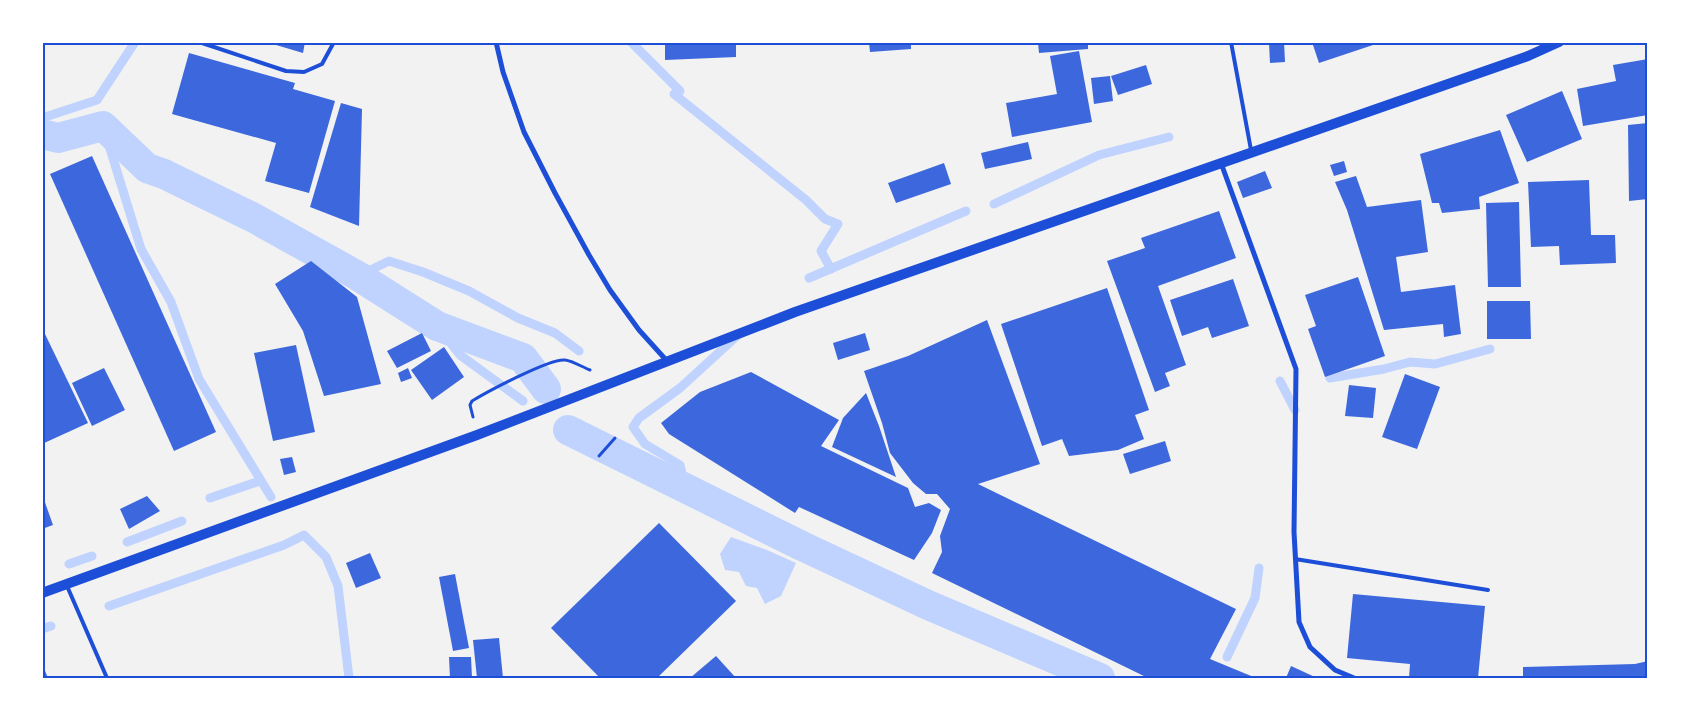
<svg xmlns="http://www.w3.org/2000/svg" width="1690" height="721" viewBox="0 0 1690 721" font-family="Commissioner,sans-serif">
<rect width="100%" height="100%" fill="#f2f2f2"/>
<!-- water -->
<path fill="#bfd3fe" d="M731,537L767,550L796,563L781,596L765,604L757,588L746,586L739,572L725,570L720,554Z"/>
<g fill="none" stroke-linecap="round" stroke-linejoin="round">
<!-- stream -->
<g stroke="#bfd3fe" stroke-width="9">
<path d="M631,42L680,91L674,94L806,200L825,219L838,224L821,251L831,269"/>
<path d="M42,118L97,100L135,42"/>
<path d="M103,126L141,249L171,302L199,379L271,497"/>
<path d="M994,204L1099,155L1169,137"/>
<path d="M358,276L389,261L423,272L469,291L518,318L555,333L579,351"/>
<path d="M809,278L966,211"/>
<path d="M437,326L460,355L523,401"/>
<path d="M1330,378L1384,369L1410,362L1435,364L1490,349"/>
<path d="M1280,381L1295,410"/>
<path d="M685,486L680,465L645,444L633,427L639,418L680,388L738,335"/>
<path d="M210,498L260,481"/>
<path d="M127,542L182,521"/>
<path d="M69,564L92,556"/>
<path d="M109,606L284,545L304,535L326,557L338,586L349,678"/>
<path d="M42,629L51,626"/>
<path d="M1227,657L1255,598L1259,568"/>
</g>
<!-- canal -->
<g stroke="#bfd3fe" stroke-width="30">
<path d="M42,134L58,138L103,126L147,168L164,174L254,218L358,276L437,326L523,358L546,389"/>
<path d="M568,430L802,546L928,605L1100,678"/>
</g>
</g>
<!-- building -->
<g fill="#3d67dc">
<path d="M266,42H305L303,53Z"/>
<path d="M665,42H736V57L665,60Z"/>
<path d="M869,42H911V49L870,52Z"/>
<path d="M1038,42H1088V49L1039,53Z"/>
<path d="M1284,42L1285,62L1270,63L1269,43Z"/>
<path d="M1312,42H1379V43L1319,63Z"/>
<path d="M1079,51L1092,122L1012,137L1006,103L1057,94L1050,56Z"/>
<path d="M189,53L295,83L293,89L335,101L309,193L265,181L276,143L172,114Z"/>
<path d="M1648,59V115L1583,126L1577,89L1616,81L1613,65Z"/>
<path d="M1146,65L1152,84L1118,95L1111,76Z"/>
<path d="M1110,76L1113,101L1094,104L1091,78Z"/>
<path d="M1562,91L1582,139L1527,162L1506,115Z"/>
<path d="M341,103L362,109L359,226L310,207Z"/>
<path d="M1648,123V199L1629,201L1628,125Z"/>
<path d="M1500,130L1519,183L1479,197L1480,209L1442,213L1439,203H1432L1420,154Z"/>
<path d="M1028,142L1032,159L985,169L981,153Z"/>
<path d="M92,156L216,432L174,451L50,174Z"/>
<path d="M1344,161L1347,172L1334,176L1330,165Z"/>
<path d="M944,163L951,184L896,203L888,183Z"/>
<path d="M1265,171L1272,188L1243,198L1237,182Z"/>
<path d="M1356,176L1367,207L1421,200L1428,252L1396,257L1401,292L1455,285L1461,334L1444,337L1443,324L1384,330L1347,210L1335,182Z"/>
<path d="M1589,180L1591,235H1615L1616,263L1560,265L1559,246L1531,247L1528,182Z"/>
<path d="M1519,202L1521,287H1488L1486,203Z"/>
<path d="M1219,211L1236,258L1158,286L1186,365L1165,373L1170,386L1155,392L1107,261L1145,248L1141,238Z"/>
<path d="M311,261L357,297L381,384L324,396L303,331L275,284Z"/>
<path d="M1358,277L1385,356L1325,377L1308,329L1316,326L1305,295Z"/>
<path d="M1233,279L1249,326L1212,338L1208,327L1182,336L1170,300Z"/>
<path d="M1107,288L1149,410L1135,415L1144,439L1118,450L1069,456L1062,439L1042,446L1001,324Z"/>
<path d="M1487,301H1530L1531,339H1487Z"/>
<path d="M987,320L1040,464L978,484L1236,609L1210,659L1256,678H1148L932,573L942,552L940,536L950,509L937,494H926L913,483L890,453L882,423L864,371L908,356Z"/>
<path d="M422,333L431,351L397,368L387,351Z"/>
<path d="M865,333L870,350L838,360L833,343Z"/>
<path d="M45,334L88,423L42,444V335Z"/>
<path d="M296,345L315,432L273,441L254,353Z"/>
<path d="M444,347L464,377L432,400L411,370Z"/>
<path d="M104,368L125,410L92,426L72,383Z"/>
<path d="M408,368L412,378L401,382L398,373Z"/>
<path d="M751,372L839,420L821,446L908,488L915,507L929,503L941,510L932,533L914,560L799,507L795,513L669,434L661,423L700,392Z"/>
<path d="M1405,374L1440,387L1417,449L1382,437Z"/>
<path d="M1349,385L1376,388L1373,418L1345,416Z"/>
<path d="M866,393L879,426L896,477L832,447L843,418Z"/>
<path d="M1165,441L1171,461L1130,474L1123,454Z"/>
<path d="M292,457L296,472L284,475L280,459Z"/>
<path d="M42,494L53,525L42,529Z"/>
<path d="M147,496L160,511L129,529L120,509Z"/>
<path d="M659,523L736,601L657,678H600L551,628Z"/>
<path d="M370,553L381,578L356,588L346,563Z"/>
<path d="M455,574L469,648L453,651L439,577Z"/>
<path d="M1353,594L1485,606L1478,678H1409L1410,664L1347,658Z"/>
<path d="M499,638L503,678H477L473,640Z"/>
<path d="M716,656L736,678H690Z"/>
<path d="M449,657H471L472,678H450Z"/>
<path d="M1648,661V678H1523V667L1635,664Z"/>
<path d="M42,666H43L48,678H42Z"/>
<path d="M1291,666L1315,677L1314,678H1286Z"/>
</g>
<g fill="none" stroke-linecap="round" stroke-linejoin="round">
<!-- path -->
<g stroke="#1d4ed8" stroke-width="3">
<path d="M473,417L470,405L472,401C487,392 550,358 565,360C573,361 582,367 590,370"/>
<path d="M599,456L615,438"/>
</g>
<!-- service -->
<g stroke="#1d4ed8" stroke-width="4">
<path d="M199,42L286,71L304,72L322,64L334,42"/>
<path d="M1231,42L1251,150"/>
<path d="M1295,559L1488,590"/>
<path d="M67,586L107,678"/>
</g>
<!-- minor -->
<g stroke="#1d4ed8" stroke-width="5">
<path d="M496,42L503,72L524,132L555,193L589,255L610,290L639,330L667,361"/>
<path d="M1221,163L1296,369L1294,532L1299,622L1310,647L1335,670L1354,678"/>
</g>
<!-- secondary -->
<path stroke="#1d4ed8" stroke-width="10" d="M42,593L477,435L795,312L1528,56L1559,42"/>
</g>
<!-- border -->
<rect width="1690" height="721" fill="none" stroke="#ffffff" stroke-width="88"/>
<rect x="44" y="44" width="1602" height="633" fill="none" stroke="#1d4ed8" stroke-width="2"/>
</svg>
